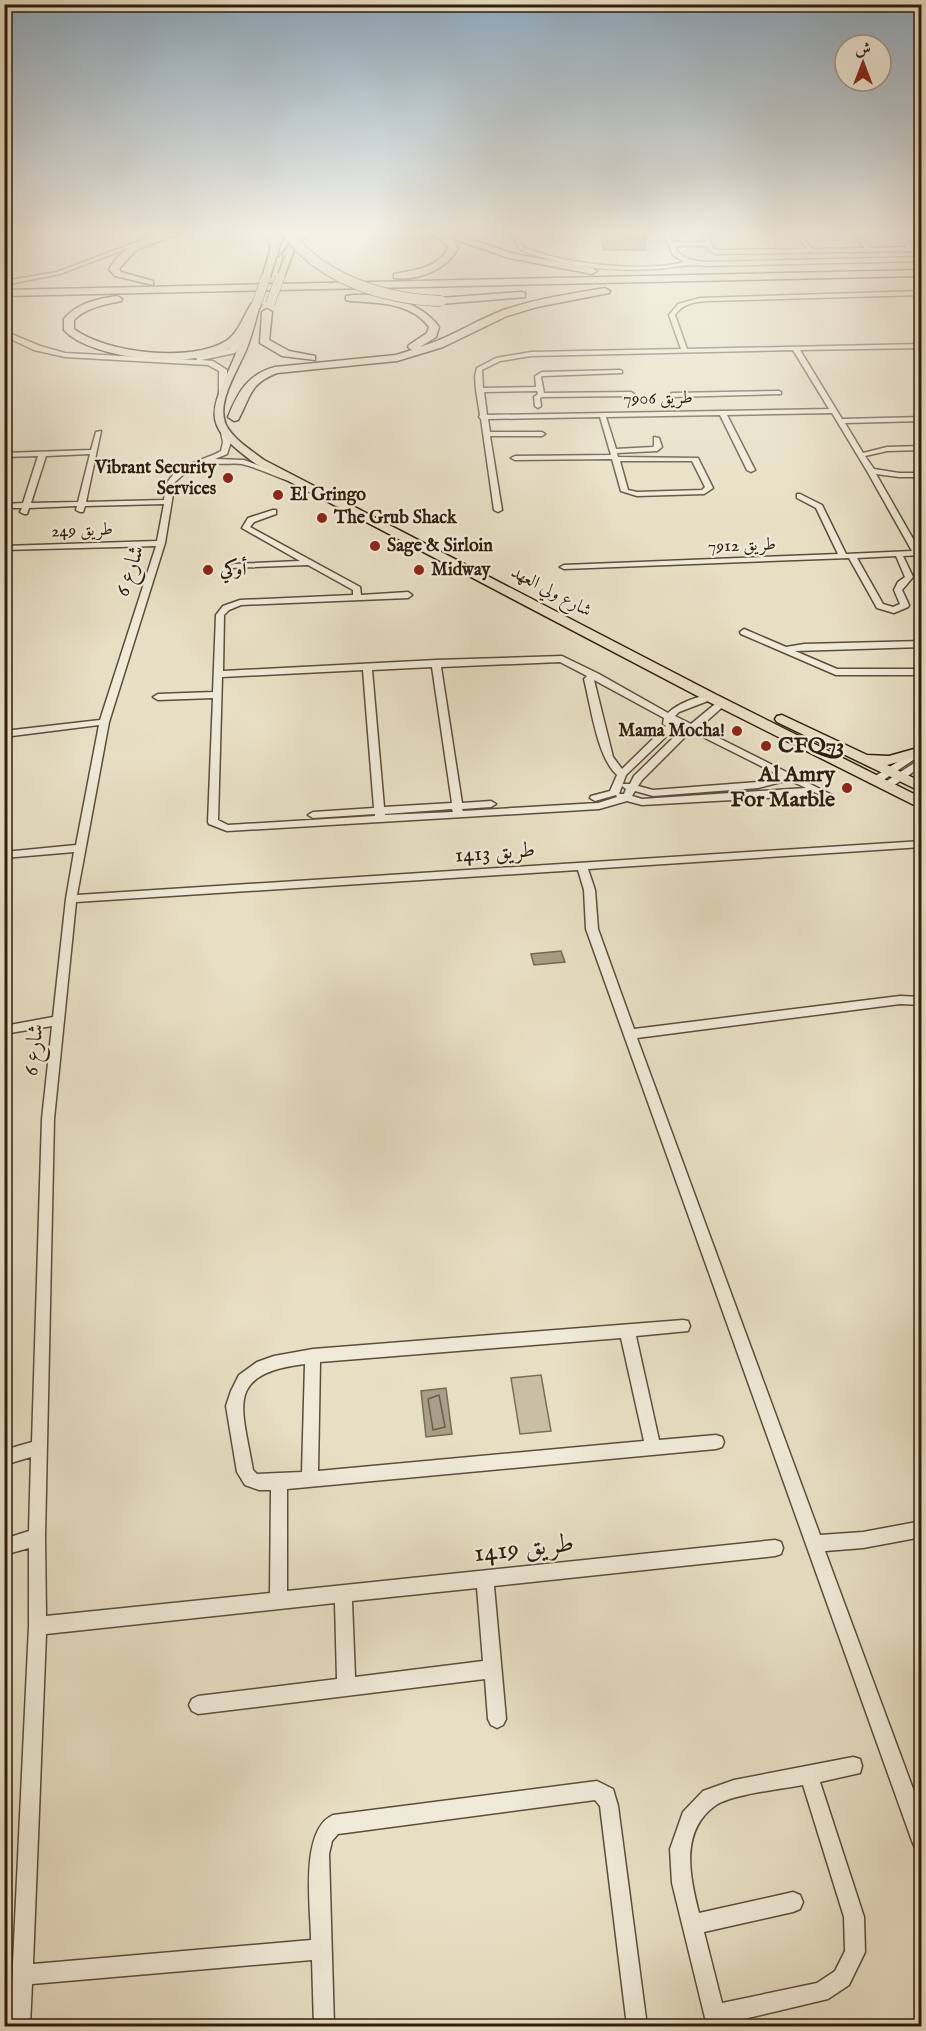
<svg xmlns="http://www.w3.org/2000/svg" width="926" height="2031" viewBox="0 0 926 2031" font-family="'IM FELL English',Amiri,serif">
<rect width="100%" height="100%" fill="#e8e0c5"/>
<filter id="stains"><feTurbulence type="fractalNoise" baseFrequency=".00333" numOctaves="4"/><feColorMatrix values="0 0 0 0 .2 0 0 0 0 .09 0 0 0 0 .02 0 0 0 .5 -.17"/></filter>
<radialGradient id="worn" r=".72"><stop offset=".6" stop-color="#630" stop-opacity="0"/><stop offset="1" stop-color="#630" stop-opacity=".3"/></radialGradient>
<!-- green -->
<path fill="#c9bfa6" stroke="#7c6e5a" stroke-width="1.5" d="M541,1375L551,1431L520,1434L511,1378Z"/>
<!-- water -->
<g fill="#a99e87" stroke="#786b57" stroke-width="1.5">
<path d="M561,951L565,962L534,965L531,954Z"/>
<path d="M446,1388L452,1434L426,1437L421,1391Z"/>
</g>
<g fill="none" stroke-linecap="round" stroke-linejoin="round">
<!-- shore -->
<path stroke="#6c5e4a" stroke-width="1.5" d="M439,1395L445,1427L433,1430L428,1399Z"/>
<!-- minor casing -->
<g stroke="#5d4e3c" stroke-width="3">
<g id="minor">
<path d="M163,232H170L60,274L4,285V281L57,272Z"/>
<path d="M663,232H668L673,242H706L701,232H706L714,249L717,250L807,249L794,232H798L812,249L865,248L851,232H855L871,248L908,247L895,232H900L916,252L911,251L716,254L710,251L707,246H675C681,260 692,260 706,262L922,257V261L706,266C689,263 673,268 656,269C611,272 560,267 519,249L515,241L520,240L523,247C563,264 642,273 684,262L673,255Z"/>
<path d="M922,291V295L707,301C694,302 682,304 675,315L687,349L922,344V348L800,350L842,419L922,417V421L845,423L863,453L887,447L922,446V450L887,451L865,456L874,469L899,473H922V477H899L876,474L920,551H922V555L903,556L913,577L902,590L909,605L908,607L894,613L877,608L849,558L564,569L560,567L564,565L838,554L816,508L797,498V494H800L822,505L846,554L912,551L867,471L832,413L727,415L755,470L751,472L747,470L720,415L606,417L616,449L653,447L654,446V437L659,438L662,447L657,451L617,453L618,457L698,458L713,488L704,494L637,496L621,491L612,459L515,460L511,458L515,456L611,455L600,417L488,419L490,432H542L545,434L542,436H490L502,510L498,512L494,510L481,419L479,417L480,415L476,390L475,376L477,368L496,358L531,352L681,349L669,315L678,304L700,298ZM793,350L829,409L487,415L484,392L537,391L538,394L534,397L535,406L538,408L541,406L540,398L542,397L631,396L634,394L631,392L544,393L541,377L543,376L622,373V371L620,370L542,372L535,376L536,387L483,388L482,370L500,361L531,356ZM620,461H692L705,487L702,490L637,492L628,490ZM896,556L905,577L898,582L894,590L900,604L893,607L883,604L857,558Z"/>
<path d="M779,391L781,392V394L672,397L669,395L672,393Z"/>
<path d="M223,426L226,428L231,442L227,454L215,459L244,460L296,479L289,481C274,476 258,468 242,464C232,462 218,466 209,462L185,473L175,482L165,543L109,722L77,895L922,841V847L588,869L595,890L598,929L634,1029L900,996L922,997V1005L900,1004L637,1038L820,1535L863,1532L922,1521V1537L863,1548L825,1551L922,1813V1850L915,1848L912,1841L586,929L584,890L578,870L76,902L54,1119L45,1537L46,1616L270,1593L271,1490H259L245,1485L237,1472L226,1406L231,1391L239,1375L257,1362L274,1356L313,1349L683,1320L688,1321L690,1326L688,1331L636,1336L659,1440L716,1435L722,1437L724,1442L722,1447L716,1449L287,1489V1591L775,1540L781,1542L783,1548L781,1554L775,1556L494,1586L506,1719L503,1725L497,1728L491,1725L488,1719L485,1679L198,1714L192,1711L189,1705L192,1699L198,1696L337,1679L335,1603L46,1634L33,1964L311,1940C311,1909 299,1830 333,1815L597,1781L613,1789L618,1806L647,2026H627L600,1806L595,1800L338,1834L332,1841L329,1854L334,2026H314L312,1960L32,1984L30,2026H10L29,1626V1548L4,1555V1539L29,1531L31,1457L4,1465V1450L32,1442L42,1119L52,1026L4,1034V1026L53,1017L66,899L74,852L4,858V852L76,845L99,725L4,737V731L100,720L156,546L4,550V546L157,541L164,504L85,506L83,512H80L76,510L77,506L29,508L27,514H24L20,512L22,508H4V504L23,503L38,456L4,457V453L91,450L96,432L101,431L86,502L164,500C165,494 165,485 169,480C179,464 205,460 221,451L223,442L220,428ZM90,454L78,502L31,503L46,456ZM621,1338L644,1441L318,1471L320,1362ZM305,1364L302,1472L257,1474L253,1470C242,1406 224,1374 305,1364ZM477,1588L483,1661L355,1677L352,1601Z"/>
<path d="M273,510H276V514L254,522L250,527L360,587L361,595L408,592L412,595L408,598L241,605L229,610L224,615L223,671L436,660L562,656L599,674L668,713C677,704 701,694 713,695V699L679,712L675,716L691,724L720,700H726V704L699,728L832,795L827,798L814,792L802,796L642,805L627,801L599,809L227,831L209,824L208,822L213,698L158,700L153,697L158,694L213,692L216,615L223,606L240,600L353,595V590L308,565L231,568L230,566L234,564L300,561L242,528L248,518ZM560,662L587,676L584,679C591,706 597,757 617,775L610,791L591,796L590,798L595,801L616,795L617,797L598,803L463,811L462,809L491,807L496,804L491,801L462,803L441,667ZM432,667L452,803L384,807L372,670ZM363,670L374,808L313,812L308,815L313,818L375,814V816L228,825L218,820L222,677ZM594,680L664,718L663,724L666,726L622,769L613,757ZM673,723L685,729L680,731L634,776L630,784H623L622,786L626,789L624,794H619L626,775L673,730L675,728L672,726ZM693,732L781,776L758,782L653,790L638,786L642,780L687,735ZM789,780L806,788L642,799L632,796L635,791L653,796L758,788ZM452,809L453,812L385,815V814Z"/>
<path d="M744,629L786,647L804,644L922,641V647L795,651L837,669H922V675H836L741,634L740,632Z"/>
<path d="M922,746V754L879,783H871V779Z"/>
<path d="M922,758V766L890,788H882V784Z"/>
<path d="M853,1757L860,1759L862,1766L860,1773L820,1782L864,1917L865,1952L849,1985L828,1999L727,2023V2026H707L672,1883L670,1849L683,1812L703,1791L734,1780ZM803,1785L844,1917L845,1951L835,1971L817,1983L722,2003L704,1932L793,1912L800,1909L803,1902L800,1895L793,1892L699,1913C690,1877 679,1831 716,1805C733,1794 782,1789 803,1785Z"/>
</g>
</g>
<!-- tertiary casing -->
<g stroke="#5d4e3c" stroke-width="3">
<path id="tertiary" d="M4,331L40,346L65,353L197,360L196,356L229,349L244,333L251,335L235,353L201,360L213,361L227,370V393L223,395L219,393V371L208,365L65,357L34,350L4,336Z"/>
</g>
<!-- primary casing -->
<g stroke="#2f1e0e" stroke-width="3">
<g id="primary">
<path d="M276,232H284L270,277L266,280L262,277Z"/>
<path d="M293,232H301L284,277L277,279Z"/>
<path d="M253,303L260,305C256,318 253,332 248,345C240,368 215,401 226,425C234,440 251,450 264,460L715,694L922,798V809L705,700L256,464C199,423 210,414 235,356C242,339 245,320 253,303Z"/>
<path d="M782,715L867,755L889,756L914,749L919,750L921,753L919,756L887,765L922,782V792L777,722L775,719L777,716Z"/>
</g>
</g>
<!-- motorway casing -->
<g stroke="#2f1e0e" stroke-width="3">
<g id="motorway">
<path d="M169,232H184L136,250L119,269L121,272L153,281V285L115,276L109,269C123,246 143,238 169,232Z"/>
<path d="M257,232H267L275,235L278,256H272L268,238Z"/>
<path d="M303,232H315L304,238L290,256H284L282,254L298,234Z"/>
<path d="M431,232H450L514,254L592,268L597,271L592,274L509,258L451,238L458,248C447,270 417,281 394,278V274C414,270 437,269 448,248L446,243L432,235Z"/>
<path d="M922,270V276L4,296V290Z"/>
<path d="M605,288L610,291L609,293L537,307L507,316L443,347L397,361L277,373C249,384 251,396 238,420L234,421L228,417C238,392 248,374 275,367L396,355L412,350L408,347L409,345L427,333L429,327C411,302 377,303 350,301L346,300V296C377,291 421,301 439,327L436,337L420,347C448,339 473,322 501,311C534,299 570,294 605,288Z"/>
<path d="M521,292L525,293V297L441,304L436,301L441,298Z"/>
<path d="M117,296L122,299L121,301C104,305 87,307 74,320V329C106,353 191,363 226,341C239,333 244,314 252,303L261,305C252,317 248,335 236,344C203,371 92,361 64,330V319C77,303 97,299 117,296Z"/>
<path d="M267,309L272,312L269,340L289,351L315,356V360L282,356L260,343L262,312Z"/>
</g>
</g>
<!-- minor -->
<use href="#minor" fill="#f0ebd9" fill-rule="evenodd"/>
<!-- tertiary -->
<use href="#tertiary" fill="#f0ebd9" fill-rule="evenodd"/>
<!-- primary -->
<use href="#primary" fill="#e8e0c5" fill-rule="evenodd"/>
<!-- motorway -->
<use href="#motorway" fill="#e8e0c5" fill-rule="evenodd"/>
<!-- primary-bridge casing -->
<g stroke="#2f1e0e" stroke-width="10" stroke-linecap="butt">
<g id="primary-bridge">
<path d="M270,304L280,277"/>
<path d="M256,305L266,277"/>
</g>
</g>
<!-- motorway-bridge casing -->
<g stroke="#2f1e0e" stroke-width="12" stroke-linecap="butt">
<path id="motorway-bridge" d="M286,232C322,280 384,299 441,301"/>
</g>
<!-- primary-bridge -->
<use href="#primary-bridge" stroke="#e8e0c5" stroke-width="9"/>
<!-- motorway-bridge -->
<use href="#motorway-bridge" stroke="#e8e0c5" stroke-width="10"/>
</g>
<!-- wall -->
<path fill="#7b715e" stroke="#2f1e0e" stroke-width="1.5" d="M600,232H643L646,240L645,250H604Z"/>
<!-- building -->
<path fill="#8f836d" stroke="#2f1e0e" stroke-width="1.5" d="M603,232H643L646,240L605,241Z"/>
<!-- sky -->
<linearGradient id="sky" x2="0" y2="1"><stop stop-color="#8fabc1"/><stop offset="0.45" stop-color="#f5f1e5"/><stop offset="1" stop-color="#f5f1e5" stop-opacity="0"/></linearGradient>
<rect width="926" height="516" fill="url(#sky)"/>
<!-- markers -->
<g fill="#8f2418" stroke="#f0ebd9" stroke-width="2">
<circle cx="228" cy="478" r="6"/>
<circle cx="278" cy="495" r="6"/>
<circle cx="322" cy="518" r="6"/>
<circle cx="375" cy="546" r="6"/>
<circle cx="208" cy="570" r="6"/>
<circle cx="419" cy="570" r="6"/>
<circle cx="737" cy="731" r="6"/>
<circle cx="766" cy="746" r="6"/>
<circle cx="847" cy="788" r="6"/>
</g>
<g text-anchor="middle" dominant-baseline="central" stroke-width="4.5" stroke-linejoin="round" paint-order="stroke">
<!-- far-street labels -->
<g font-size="18" fill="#2f1e0e" stroke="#f0ebd9">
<text transform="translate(658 399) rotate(-1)">طريق 7906</text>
<text transform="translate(82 531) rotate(-2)">طريق 249</text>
<text transform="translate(742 546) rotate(-2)">طريق 7912</text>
<text transform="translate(551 592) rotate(28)">شارع ولي العهد</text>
</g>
<!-- far-poi labels -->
<g font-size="18" font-weight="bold" fill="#2f1e0e" stroke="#f0ebd9" text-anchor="start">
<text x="216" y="468" text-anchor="end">Vibrant Security<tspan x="216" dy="21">Services</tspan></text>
<text x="290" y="495">El Gringo</text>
<text x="334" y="518">The Grub Shack</text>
<text x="387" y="546">Sage &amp; Sirloin</text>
<text x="220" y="570">أوكي</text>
<text x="431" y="570">Midway</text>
<text x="725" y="731" text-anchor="end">Mama Mocha!</text>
</g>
<!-- street labels -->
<g font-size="22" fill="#2f1e0e" stroke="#f0ebd9">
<text transform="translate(130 571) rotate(-72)">شارع 6</text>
<text transform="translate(495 853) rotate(-4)">طريق 1413</text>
<text transform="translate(34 1050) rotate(-84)">شارع 6</text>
</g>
<!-- poi labels -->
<g font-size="22" font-weight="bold" fill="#2f1e0e" stroke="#f0ebd9" text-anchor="start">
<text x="778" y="746">CFQ73</text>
<text x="835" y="775" text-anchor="end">Al Amry<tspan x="835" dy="25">For Marble</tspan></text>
</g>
<!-- near-street labels -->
<g font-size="27" fill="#2f1e0e" stroke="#f0ebd9">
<text transform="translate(524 1549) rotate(-6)">طريق 1419</text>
</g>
</g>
<!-- margin -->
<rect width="926" height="2031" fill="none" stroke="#e8e0c5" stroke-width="24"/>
<rect x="6" y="6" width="914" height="2019" fill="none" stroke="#2f1e0e" stroke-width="3"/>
<rect x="12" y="12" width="902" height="2007" fill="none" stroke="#2f1e0e" stroke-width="1.5"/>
<!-- north arrow -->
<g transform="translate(863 63)"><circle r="28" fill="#f0ebd9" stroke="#a39988" stroke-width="1.5"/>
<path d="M0-4.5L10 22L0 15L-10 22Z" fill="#8f2418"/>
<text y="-9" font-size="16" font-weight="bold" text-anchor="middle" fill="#2f1e0e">ش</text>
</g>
<rect width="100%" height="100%" filter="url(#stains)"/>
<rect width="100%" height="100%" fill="url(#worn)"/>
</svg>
